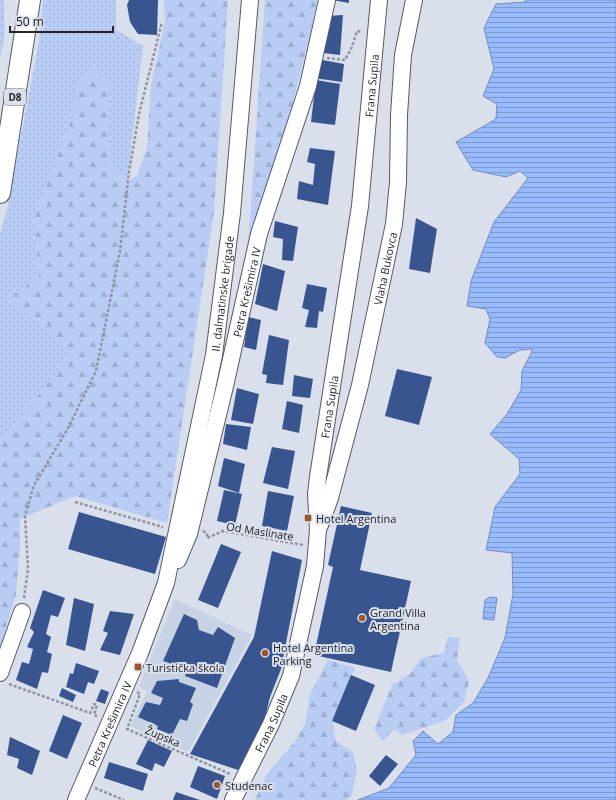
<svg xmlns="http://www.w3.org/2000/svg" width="616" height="800" viewBox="0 0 616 800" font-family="'Open Sans',sans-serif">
<defs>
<pattern id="grass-dots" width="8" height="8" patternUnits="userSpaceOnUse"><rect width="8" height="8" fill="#b8ccf4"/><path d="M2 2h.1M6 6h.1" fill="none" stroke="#9eafd1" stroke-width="1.8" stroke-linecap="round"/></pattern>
<pattern id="forest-firs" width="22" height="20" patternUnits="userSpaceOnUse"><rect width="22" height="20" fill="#b8ccf4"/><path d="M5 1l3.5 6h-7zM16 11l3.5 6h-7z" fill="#9eafd1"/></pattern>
<pattern id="water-rules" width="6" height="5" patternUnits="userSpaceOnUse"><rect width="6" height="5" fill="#98bbfd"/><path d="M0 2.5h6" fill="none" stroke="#7c98cd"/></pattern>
</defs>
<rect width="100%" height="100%" fill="#d9dfeb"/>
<!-- built -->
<path fill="#c8d2e5" d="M175,599L252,635L188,752L130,726L147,692L139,686Z"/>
<!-- grass -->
<g fill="url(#grass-dots)">
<path d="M0,0H4L5,33L0,58Z"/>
<path d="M43,0H116V30L143,46L127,183L111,167L107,142V95L78,82L71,121L34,219L39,276L72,354L0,441V232L7,210L39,41Z"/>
</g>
<!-- forest -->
<g fill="url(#forest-firs)">
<path d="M164,0H228L214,212L167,523L75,496L20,519V549L16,594L0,647V441L72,354L9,299L39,276L34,219L71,121L78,82L94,70L112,86L107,95V142L111,167L126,183L137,175L147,148L151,85L165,21Z"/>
<path d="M265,0H317C301,84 274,166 248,248Z"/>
<path d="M448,637L460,638L457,660L469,681L464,702L446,720L402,735L394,729L383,741L374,729L392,685L411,673L421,658L444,653Z"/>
<path d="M328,660L355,668L332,721L336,741L353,752L357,772L351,797L346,800H255L266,775L294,743L305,724L310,694Z"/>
</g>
<!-- water -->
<g fill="url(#water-rules)" stroke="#758ebe">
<path d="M526,0H616V800H358L389,788L416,755L413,741L423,731L438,744L453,732L456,715L473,703L488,678L505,638L513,594L512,553L486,550L495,507L520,474L519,459L490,434L507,414L521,390L522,371L533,349L520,350L505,358L497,357L485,343L490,319L486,309L467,306L471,281L494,222L528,178L520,171L506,177L473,170L456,142L496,119L497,104L483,96L494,69L484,28L496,4L525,2Z"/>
<path d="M490,597L497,598L494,620L483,619L485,600Z"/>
</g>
<!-- building -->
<g fill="#385590">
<path d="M129,0H158L157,35L138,34L130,22L127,5Z"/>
<path d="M332,0H349V3Z"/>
<path d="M343,15L340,55L323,53L326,16Z"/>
<path d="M317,59L344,64L342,82L314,78Z"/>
<path d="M316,80L340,84L335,125L311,122Z"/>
<path d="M310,148L335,151L328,205L297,199L299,181L313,185L315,164L307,162Z"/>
<path d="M416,218L437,229L430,273L409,269Z"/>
<path d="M275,221L298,227L293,261L282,260L283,239L273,237Z"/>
<path d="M263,264L285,271L277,311L255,304Z"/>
<path d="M307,284L327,288L323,312L319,311L317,328L305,327L309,310L302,308Z"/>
<path d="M248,317L261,320L256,350L244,347Z"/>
<path d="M269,335L289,340L283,385L266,383L267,375L262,374Z"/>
<path d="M397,369L432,377L419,425L385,416Z"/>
<path d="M294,375L313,379L310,398L292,396Z"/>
<path d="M237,388L259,394L253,424L231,420Z"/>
<path d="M287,401L303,405L299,433L282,429Z"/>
<path d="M226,424L251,427L247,450L223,444Z"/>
<path d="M272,447L295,451L288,489L263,483Z"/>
<path d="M224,458L245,464L239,493L218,486Z"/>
<path d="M224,490L242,494L235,525L217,521Z"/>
<path d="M268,491L294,496L287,531L262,526Z"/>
<path d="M341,506L372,513L360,570L411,581L391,672L314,655L333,567L328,565Z"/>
<path d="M79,512L166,537L155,574L68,549Z"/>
<path d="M221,544L241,552L218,608L198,600Z"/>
<path d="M272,551L302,560L281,669L270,697L264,722L238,770L190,754L254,637Z"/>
<path d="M43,590L65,598L58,617L51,615L46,634L51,637L47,652L52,654L48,673L42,672L37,689L16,680L22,662L29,664L33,649L27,647L34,632L30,628Z"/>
<path d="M74,598L94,604L85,651L66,645Z"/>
<path d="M110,611L134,614L120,655L100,650L108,633L103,631Z"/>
<path d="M184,614L197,620L199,630L213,635L218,627L235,638L217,688L185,676L187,669L163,661Z"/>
<path d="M76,663L99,671L94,684L88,682L84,694L66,687L70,673L73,674Z"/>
<path d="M351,675L375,685L356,731L332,721Z"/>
<path d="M179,679V682L196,688L190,702L193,704L187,721L180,719L172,735L157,729L158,726L138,717L146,702L160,705L163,698L151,693L157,681Z"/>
<path d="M62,688L76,695L73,702L59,696Z"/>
<path d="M101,689L109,692L105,704L96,701Z"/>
<path d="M63,715L82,723L67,759L49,751Z"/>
<path d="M10,737L40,751L32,775L17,768L19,759L7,755Z"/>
<path d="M148,740L172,751L164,767L155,763L152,771L136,764Z"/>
<path d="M386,755L398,764L380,786L369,776Z"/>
<path d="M109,762L148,774L143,791L104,778Z"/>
<path d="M198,766L225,776L217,799L190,787Z"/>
<path d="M176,792L200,800H173Z"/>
</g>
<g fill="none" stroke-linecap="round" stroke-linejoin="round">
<!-- minor casing -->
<g stroke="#555a64" stroke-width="18">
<g id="minor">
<path id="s1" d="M320,525L330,498L360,385L394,224L398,182L399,115L403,55L414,0"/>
<path id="s2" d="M178,560L189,534L225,386L259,234L308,86L327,0"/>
<path d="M0,673L22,612"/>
<path id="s3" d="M76,800L140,653L166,583L214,355L232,213L250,0"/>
<path id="s4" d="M233,800L271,724L291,676L315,566L318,530L316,494L318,477L360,206L379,0"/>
</g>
</g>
<!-- major casing -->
<g stroke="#555a64" stroke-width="22">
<path id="major" d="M0,193L30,0"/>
</g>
<!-- path -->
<g stroke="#90949e" stroke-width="2.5" stroke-dasharray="3 2" stroke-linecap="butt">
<path d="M327,58L345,60L352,47L357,31L361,32"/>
<path d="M75,502L163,527"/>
<path d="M203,531L207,533V538L223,531L303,545"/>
<path d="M24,598L28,569L25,516L34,485L67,430L96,371L120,251L129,172L139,114L162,22"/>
<path d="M9,684L90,713L94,704L97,705L94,715L97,716"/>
<path d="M137,692L140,694L127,729L230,774"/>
<path d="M95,788L124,800"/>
</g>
<!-- minor -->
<use href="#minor" stroke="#fff" stroke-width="16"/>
<!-- major -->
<use href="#major" stroke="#fff" stroke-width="20"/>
</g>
<!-- markers -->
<g fill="#9b5828" stroke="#d9dfeb" stroke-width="1.5">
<rect x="304" y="514" width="8" height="8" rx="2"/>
<circle cx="362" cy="618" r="4"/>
<circle cx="265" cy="653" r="4"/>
<rect x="134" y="663" width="8" height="8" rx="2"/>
<circle cx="217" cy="785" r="4"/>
</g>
<g text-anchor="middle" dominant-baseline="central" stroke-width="4" stroke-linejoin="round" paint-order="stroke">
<!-- shield labels -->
<rect fill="#d9dfeb" stroke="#5a5e65" stroke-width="1" x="4" y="89" width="22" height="16" rx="3"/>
<g font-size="10" font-weight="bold" fill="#24262b">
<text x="15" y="97">D8</text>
</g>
<!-- street labels -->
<g font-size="11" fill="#24262b" stroke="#d9dfeb">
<text stroke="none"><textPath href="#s4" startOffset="734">Frana Supila</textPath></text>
<text stroke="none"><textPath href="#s1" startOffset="265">Vlaha Bukovca</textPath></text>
<text stroke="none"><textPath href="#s2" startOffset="277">Petra Krešimira IV</textPath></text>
<text stroke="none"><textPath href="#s3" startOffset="530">II. dalmatinske brigade</textPath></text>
<text stroke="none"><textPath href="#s4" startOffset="410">Frana Supila</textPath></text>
<text transform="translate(260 531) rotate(9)">Od Maslinate</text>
<text stroke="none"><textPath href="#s4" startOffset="86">Frana Supila</textPath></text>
<text stroke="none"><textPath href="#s3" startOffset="83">Petra Krešimira IV</textPath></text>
<text transform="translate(163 736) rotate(23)">Župska</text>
</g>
<!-- poi labels -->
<g font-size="11" fill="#24262b" stroke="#d9dfeb" text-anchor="start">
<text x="316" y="518">Hotel Argentina</text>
<text x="370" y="612">Grand Villa<tspan x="370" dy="13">Argentina</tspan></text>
<text x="273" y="647">Hotel Argentina<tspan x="273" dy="13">Parking</tspan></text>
<text x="146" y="667">Turistička škola</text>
<text x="225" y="785">Studenac</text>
</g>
</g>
<!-- scale -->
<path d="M10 26v6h103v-6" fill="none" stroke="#24262b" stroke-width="2"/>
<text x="16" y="26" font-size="12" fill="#24262b" stroke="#d9dfeb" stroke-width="3" paint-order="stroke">50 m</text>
</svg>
